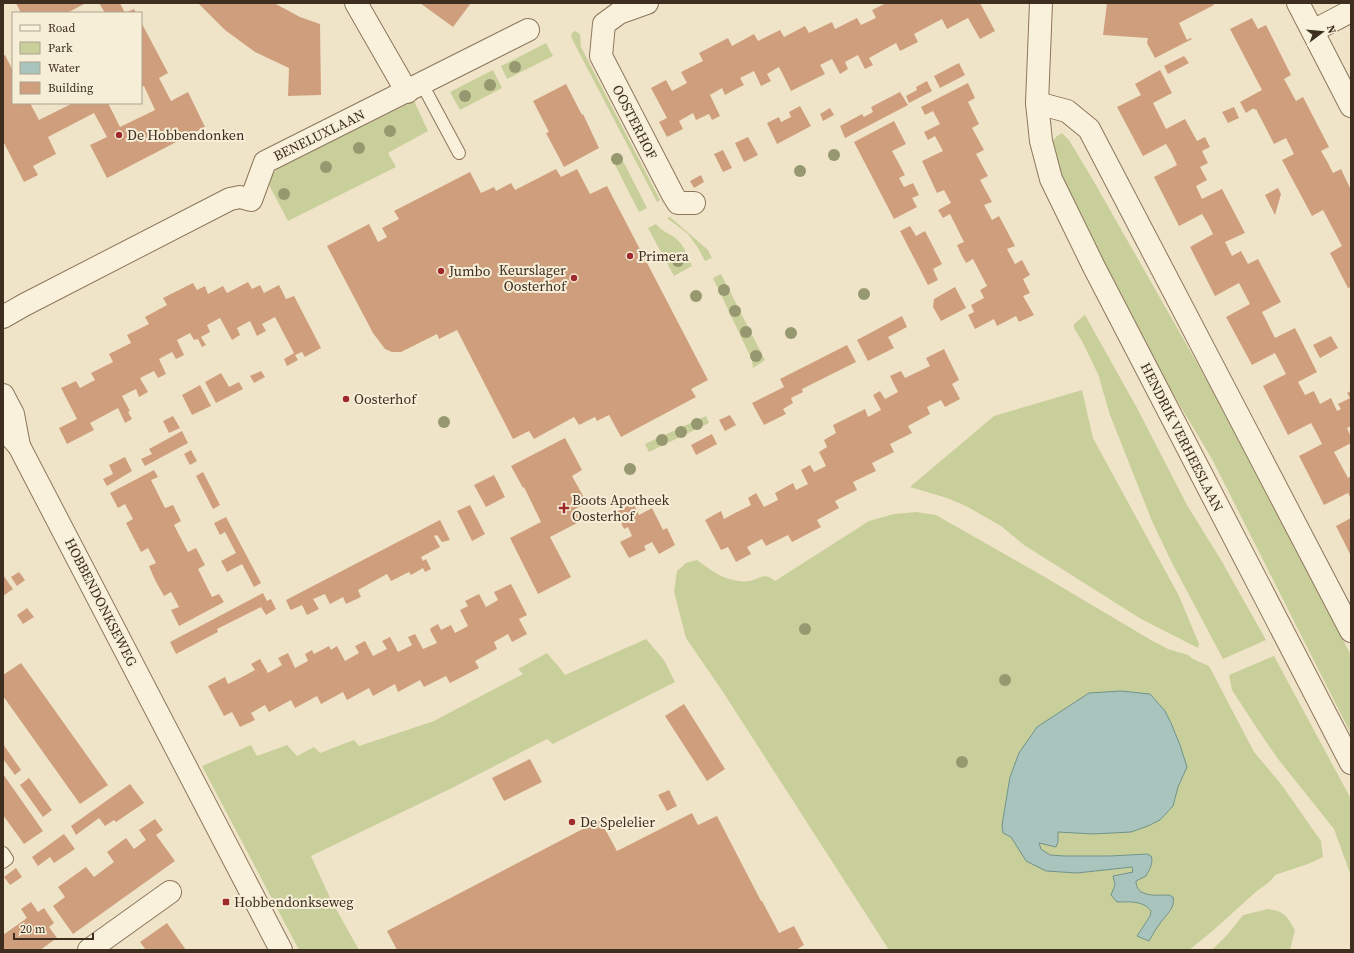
<svg xmlns="http://www.w3.org/2000/svg" width="1354" height="953" viewBox="0 0 1354 953" font-family="'Source Serif 4',serif">
<rect width="100%" height="100%" fill="#f0e4c8"/>
<!-- green -->
<g fill="#c9cf9b" fill-rule="evenodd">
<path d="M575,31L580,34L581,47L660,200L657,202L572,39L571,35L573,32Z"/>
<path d="M546,43L553,56L507,79L501,66Z"/>
<path d="M493,70L502,88L460,110L450,92Z"/>
<path d="M414,101L428,131L388,153L396,167L288,221L269,185L271,175L280,166Z"/>
<path d="M1062,133L1069,140L1093,180L1209,384L1351,655V734L1212,459L1148,352L1063,189L1051,143L1057,136Z"/>
<path d="M619,153L647,208L639,212L611,157Z"/>
<path d="M670,217L708,250L712,258L705,261L698,248L688,234L667,218Z"/>
<path d="M656,224C662,231 666,232 674,237C683,243 688,256 692,266L674,276L648,228Z"/>
<path d="M721,274L765,360L753,368L752,360L713,278Z"/>
<path d="M1085,315L1137,408L1187,505L1221,560L1266,640L1223,659L1171,561L1152,521L1110,415L1098,374L1082,341L1074,328V324Z"/>
<path d="M1082,390L1093,438L1179,596L1199,644L1198,648L1141,619L1024,545L1001,526L966,506L947,498L910,487L994,416Z"/>
<path d="M706,416L709,423L649,452L645,444Z"/>
<path d="M916,512L936,515L1043,576L1151,640L1168,649L1188,655L1193,659L1209,666L1254,752L1281,784L1321,841L1323,857L1308,864L1275,875C1270,883 1264,886 1257,891C1234,911 1213,932 1189,950H889L723,692L686,638L674,592L677,571L686,563L697,560C708,568 719,577 733,580C737,581 744,582 749,581C760,580 763,571 775,581L869,521L894,514ZM1010,777L1178,787L1173,806L1160,820L1148,826L1093,834L1058,832V842H1039L1041,849L1050,855L1064,856H1110L1147,854L1152,864L1146,876L1136,881C1136,898 1156,895 1169,895L1171,911L1160,923L1149,941L1137,936L1150,916L1151,911C1143,900 1129,902 1117,902L1113,876L1134,872L1132,866L1077,873L1026,861L1011,837L1003,833L1002,825Z"/>
<path d="M646,639L664,660L675,682L553,744L547,739L450,789L311,856L331,900L359,950H299L202,766L251,745L257,756L287,745L297,756L314,747L320,753L354,740L359,746L434,721L523,674L518,669L547,653C553,661 560,667 565,675Z"/>
<path d="M1274,656L1351,799V876L1334,829L1278,759L1258,730L1232,690L1229,675Z"/>
<path d="M1268,909C1284,911 1287,916 1295,930L1290,950H1212L1228,934L1243,915Z"/>
</g>
<!-- water -->
<path fill="#a9c4bc" stroke="#6f938a" d="M1121,691L1150,694L1165,711L1171,723L1180,745L1187,767L1178,787L1173,806L1160,820L1148,826L1131,832L1093,834L1058,832V842L1056,847L1039,843L1041,849L1050,855L1064,856H1110L1147,854L1151,856C1154,863 1149,870 1146,876L1136,881C1136,898 1157,895 1169,895L1173,897C1176,909 1165,915 1159,925C1155,930 1152,936 1149,941L1137,936L1150,916L1151,911C1143,900 1128,902 1117,902L1111,895L1115,885L1113,876L1133,872L1132,867L1077,873L1046,871L1026,861L1011,837L1003,833L1002,825L1010,777L1019,753L1037,727L1089,693Z"/>
<!-- building -->
<g fill="#cf9f7d">
<path d="M16,3H86L67,13H21Z"/>
<path d="M99,3H120L125,13L134,9L136,13H105Z"/>
<path d="M198,3H274L300,17L320,24L321,95L288,96L289,68L255,52L225,30Z"/>
<path d="M420,3H471L453,27Z"/>
<path d="M886,3H980L995,31L980,39L968,18L947,29L942,19L914,34L918,42L900,51L896,43L869,58L873,65L865,69L858,55L845,62L848,69L840,74L832,59L820,65L825,74L791,91L779,67L767,74L771,81L761,86L754,71L740,78L744,85L736,89L725,95L722,88L710,95L720,116L712,120L709,114L696,120L693,113L679,121L683,129L667,137L659,122L667,118L651,88L666,80L672,91L687,83L681,72L703,61L699,53L728,38L732,46L754,34L758,41L780,30L784,37L805,26L809,33L832,22L835,29L857,18L861,25L876,18L872,10Z"/>
<path d="M1107,3H1213L1214,5L1179,23L1187,40L1191,38L1192,39L1155,58L1147,43L1148,38L1103,35Z"/>
<path d="M1252,18L1258,29L1266,25L1291,75L1284,79L1296,101L1303,97L1329,147L1321,151L1328,163L1333,173L1341,169L1351,190V287L1348,288L1330,253L1342,246L1323,210L1312,216L1282,160L1294,154L1286,138L1274,144L1256,109L1254,110V108L1246,113L1240,102L1262,90L1230,29Z"/>
<path d="M141,22L168,73L159,78L171,101L188,92L205,127L107,178L90,145L107,137L94,113L48,137L56,154L33,166L38,175L24,182L3,141V56L5,55L13,71V103H30L39,120L73,103H108L120,127L155,110L144,86L141,87Z"/>
<path d="M1184,56L1189,63L1168,74L1164,66Z"/>
<path d="M959,63L965,75L940,88L934,76Z"/>
<path d="M1160,70L1172,93L1153,103L1166,129L1185,119L1197,141L1205,137L1210,147L1202,151L1208,163L1200,167L1207,180L1196,186L1202,199L1222,189L1245,233L1225,242L1232,256L1241,251L1248,264L1258,259L1281,302L1262,312L1275,338L1295,328L1317,372L1298,382L1305,395L1314,391L1320,404L1331,398L1337,411L1341,409L1338,404L1350,398L1347,393L1351,391V426L1347,428L1351,437V443L1334,452L1348,478L1351,476V499L1348,493L1324,505L1299,456L1322,444L1317,434L1311,423L1288,435L1263,386L1286,374L1275,353L1252,365L1226,317L1250,304L1239,283L1215,296L1190,247L1213,234L1208,224L1202,214L1179,226L1154,177L1177,165L1172,154L1166,144L1143,156L1117,107L1141,95L1135,84Z"/>
<path d="M927,81L932,91L909,103L906,96L917,90L916,87Z"/>
<path d="M968,83L975,98L968,102L979,124L972,128L984,150L976,154L988,176L980,180L992,202L984,205L992,220L999,216L1015,246L1007,249L1015,264L1022,260L1030,275L1023,279L1030,293L1023,296L1034,315L1019,322L1016,316L997,326L994,319L975,329L968,315L974,312L971,305L984,298L980,290L987,286L973,259L966,263L961,254L957,245L964,242L950,214L943,218L938,210L951,203L944,190L937,193L922,161L943,151L935,136L928,140L924,132L940,124L933,111L925,115L921,107Z"/>
<path d="M566,84L582,115L583,114L599,148L564,167L546,133L549,132L533,101Z"/>
<path d="M900,92L908,105L845,138L840,126L862,114L864,117L873,112L871,107Z"/>
<path d="M800,106L811,126L777,144L767,123L779,117L781,122L791,117L789,112Z"/>
<path d="M1234,107L1239,118L1228,123L1222,112Z"/>
<path d="M830,108L834,115L823,121L820,114Z"/>
<path d="M894,121L906,144L892,151L905,175L899,178L904,187L913,183L919,195L912,198L917,207L894,219L854,142Z"/>
<path d="M748,137L758,155L744,162L735,143Z"/>
<path d="M723,150L732,168L723,172L714,154Z"/>
<path d="M556,169L561,177L577,169L590,194L607,186L708,380L691,389L696,397L621,437L609,415L597,421L595,417L579,425L574,417L534,439L529,431L513,439L457,330L439,339L437,334L401,352H392L385,349L373,333L327,246L369,224L378,242L387,237L382,228L399,219L394,211L470,172L481,193L494,187L496,191L511,183L515,190Z"/>
<path d="M701,175L704,182L694,188L690,181Z"/>
<path d="M1278,188L1281,194L1275,215L1265,195Z"/>
<path d="M910,226L916,236L925,231L942,264L933,269L938,280L928,285L900,231Z"/>
<path d="M248,282L252,289L260,285L264,293L279,285L286,299L294,296L321,348L305,357L302,352L295,355L298,360L287,366L284,359L294,353L275,317L262,324L266,331L257,336L250,321L237,328L240,335L232,340L220,318L207,325L210,332L201,337L206,345L202,347L198,339L194,340L190,333L177,340L184,355L176,359L172,352L159,359L166,374L158,378L154,371L140,378L148,392L139,397L136,389L122,396L130,411L128,412L132,419L125,423L118,408L90,423L94,430L67,444L59,428L77,419L61,388L76,381L80,388L95,380L91,373L113,362L109,354L131,343L127,335L149,324L145,317L167,305L163,298L193,283L197,290L205,286L208,294L223,286L227,293Z"/>
<path d="M955,287L966,308L941,321L933,307L934,299Z"/>
<path d="M902,316L907,327L888,337L894,348L868,361L857,340Z"/>
<path d="M1331,336L1338,348L1320,358L1313,345Z"/>
<path d="M847,345L856,362L802,389L803,392L791,398L793,403L783,409L786,414L764,425L752,403L784,387L780,379Z"/>
<path d="M944,349L959,380L952,384L960,399L945,407L941,400L927,407L930,414L908,426L912,433L890,444L894,452L872,463L876,471L853,482L857,490L835,501L839,508L817,520L821,527L792,542L788,535L766,546L762,539L747,547L751,554L736,562L728,547L721,550L705,520L721,511L724,519L737,512L751,505L748,498L756,493L764,507L778,500L775,493L793,483L796,490L808,484L801,470L810,465L814,472L826,466L819,452L827,447L824,440L836,433L833,425L865,409L868,417L881,410L873,395L880,391L885,399L898,392L890,376L901,371L905,378L930,366L926,358Z"/>
<path d="M261,371L265,377L254,383L250,376Z"/>
<path d="M221,373L229,387L239,382L243,389L216,403L205,382Z"/>
<path d="M200,385L211,406L192,415L182,395Z"/>
<path d="M730,415L736,425L725,431L719,420Z"/>
<path d="M173,416L180,428L169,433L163,421Z"/>
<path d="M182,431L188,443L145,466L141,459L152,454L149,449Z"/>
<path d="M712,434L717,444L696,455L691,445Z"/>
<path d="M565,438L582,470L572,476L587,503L575,509L581,521L550,537L571,577L538,594L510,538L541,522L524,487L523,488L511,466Z"/>
<path d="M191,450L197,461L190,465L184,454Z"/>
<path d="M125,457L132,471L107,486L103,479L113,474L109,465Z"/>
<path d="M154,470L158,477L151,480L165,508L173,505L181,521L174,525L188,552L196,548L205,565L198,569L212,597L219,594L224,602L179,626L171,610L179,607L171,592L164,596L155,580L149,566L156,563L148,548L141,552L126,523L133,519L125,504L118,508L110,493Z"/>
<path d="M203,472L220,505L213,509L196,476Z"/>
<path d="M494,475L505,497L486,507L474,485Z"/>
<path d="M633,503L639,515L652,508L663,530L667,528L675,545L659,554L652,542L644,546L646,550L629,558L620,542L632,536L628,527L624,529L616,512Z"/>
<path d="M470,505L485,534L472,541L457,511Z"/>
<path d="M226,517L261,583L254,587L242,564L227,572L221,561L236,553L225,532L220,535L214,523Z"/>
<path d="M1351,518V556L1336,526Z"/>
<path d="M440,520L450,540L442,542L437,535L434,536L440,547L421,557L423,561L426,559L431,569L425,572L423,568L411,575L409,572L391,581L387,574L358,590L361,597L346,604L343,597L330,604L325,594L313,599L319,609L307,615L302,605L291,610L290,609L286,600Z"/>
<path d="M19,572L25,580L17,586L11,577Z"/>
<path d="M3,575L13,589L3,596Z"/>
<path d="M511,584L527,615L519,619L527,634L512,642L508,634L494,642L497,649L475,661L479,668L450,683L446,676L424,687L420,680L398,692L395,684L373,696L369,688L347,700L343,692L321,704L317,696L295,708L291,700L269,712L265,705L251,713L255,720L240,727L232,712L224,716L208,686L225,677L228,684L242,677L255,670L251,664L260,659L268,673L282,665L278,658L288,653L295,668L308,661L305,654L312,650L314,654L329,646L331,650L337,646L345,661L359,653L355,646L365,641L373,656L387,649L382,641L390,637L398,652L412,645L408,637L415,634L423,649L437,643L430,630L431,628L438,624L441,630L451,625L455,633L468,626L460,610L468,606L465,601L479,594L486,607L498,600L494,592Z"/>
<path d="M263,593L267,601L271,599L276,609L266,615L261,607L217,629L218,632L176,654L170,642Z"/>
<path d="M27,608L34,617L23,624L17,615Z"/>
<path d="M21,663L108,785L80,804L3,696V675Z"/>
<path d="M684,704L725,769L707,781L665,716Z"/>
<path d="M3,744L21,770L15,775L3,759Z"/>
<path d="M530,759L542,782L504,801L492,778Z"/>
<path d="M3,774L43,831L24,844L3,815Z"/>
<path d="M29,778L52,810L43,817L20,785Z"/>
<path d="M130,784L144,803L116,822L114,820L105,826L99,818L76,835L71,826Z"/>
<path d="M669,790L677,806L667,811L658,795Z"/>
<path d="M692,813L698,825L717,816L761,901H762L779,933L794,926L804,945L796,950H397L387,931L600,820L617,851Z"/>
<path d="M155,819L163,830L156,835L175,861L73,934L53,906L65,897L58,887L86,867L94,877L114,862L107,852L126,838L134,849L146,840L139,830Z"/>
<path d="M64,834L75,849L54,863L50,857L38,866L32,857Z"/>
<path d="M16,868L22,877L10,885L4,877Z"/>
<path d="M31,902L38,912L44,908L54,923L49,927L57,938L40,950H3V935L27,918L21,909Z"/>
<path d="M167,923L186,950H146L140,942Z"/>
</g>
<g fill="none" stroke-linecap="round" stroke-linejoin="round">
<!-- service casing -->
<g stroke="#8d765c" stroke-width="14">
<g id="service">
<path d="M422,84L459,153"/>
<path d="M3,853L7,859L3,862"/>
</g>
</g>
<!-- minor casing -->
<g stroke="#8d765c" stroke-width="24">
<g id="minor">
<path d="M356,3L407,92"/>
<path d="M647,3L619,13L604,24L601,56L673,195L678,203H694"/>
<path d="M1041,3L1037,103L1041,141L1051,179L1094,267L1351,763"/>
<path d="M1298,3L1351,106"/>
<path d="M1313,31L1351,11"/>
<path d="M1037,103L1067,111L1089,129L1351,631"/>
<path d="M3,317L24,305L230,199L240,197L251,200L265,162L528,30"/>
<path d="M89,950L170,892"/>
</g>
</g>
<!-- tertiary casing -->
<g stroke="#8d765c" stroke-width="24">
<g id="tertiary">
<path d="M3,395L13,414L19,446"/>
<path d="M3,428L19,446L281,950"/>
</g>
</g>
<!-- service -->
<use href="#service" stroke="#faf1dc" stroke-width="12"/>
<!-- minor -->
<use href="#minor" stroke="#faf1dc" stroke-width="22"/>
<!-- tertiary -->
<use href="#tertiary" stroke="#faf1dc" stroke-width="22"/>
</g>
<!-- trees -->
<g fill="#96986f">
<circle cx="515" cy="67" r="6"/>
<circle cx="490" cy="85" r="6"/>
<circle cx="465" cy="96" r="6"/>
<circle cx="390" cy="131" r="6"/>
<circle cx="359" cy="148" r="6"/>
<circle cx="834" cy="155" r="6"/>
<circle cx="617" cy="159" r="6"/>
<circle cx="326" cy="167" r="6"/>
<circle cx="800" cy="171" r="6"/>
<circle cx="284" cy="194" r="6"/>
<circle cx="678" cy="261" r="6"/>
<circle cx="724" cy="290" r="6"/>
<circle cx="864" cy="294" r="6"/>
<circle cx="696" cy="296" r="6"/>
<circle cx="735" cy="311" r="6"/>
<circle cx="746" cy="332" r="6"/>
<circle cx="791" cy="333" r="6"/>
<circle cx="756" cy="356" r="6"/>
<circle cx="444" cy="422" r="6"/>
<circle cx="697" cy="424" r="6"/>
<circle cx="681" cy="432" r="6"/>
<circle cx="662" cy="440" r="6"/>
<circle cx="630" cy="469" r="6"/>
<circle cx="805" cy="629" r="6"/>
<circle cx="1005" cy="680" r="6"/>
<circle cx="962" cy="762" r="6"/>
</g>
<!-- markers -->
<g fill="#9e2a2b" stroke="#f7eed8" stroke-width="1.5">
<circle cx="119" cy="135" r="4"/>
<circle cx="630" cy="256" r="4"/>
<circle cx="441" cy="271" r="4"/>
<circle cx="574" cy="278" r="4"/>
<circle cx="346" cy="399" r="4"/>
<path d="M562 502h4v4h4v4h-4v4h-4v-4h-4v-4h4z"/>
<circle cx="572" cy="822" r="4"/>
<rect x="222" y="898" width="8" height="8" rx="2"/>
</g>
<g text-anchor="middle" dominant-baseline="central" stroke-width="4" stroke-linejoin="round" paint-order="stroke">
<!-- street labels -->
<g font-size="14" fill="#3d2e20" stroke="#f7eed8">
<text transform="translate(635 122) rotate(63)">OOSTERHOF</text>
<text transform="translate(319 135) rotate(-26)">BENELUXLAAN</text>
<text transform="translate(1182 437) rotate(63)">HENDRIK VERHEESLAAN</text>
<text transform="translate(101 602) rotate(63)">HOBBENDONKSEWEG</text>
</g>
<!-- poi labels -->
<g font-size="14" fill="#3d2e20" stroke="#f7eed8" text-anchor="start">
<text x="127" y="135">De Hobbendonken</text>
<text x="638" y="256">Primera</text>
<text x="566" y="270" text-anchor="end">Keurslager<tspan x="566" dy="16">Oosterhof</tspan></text>
<text x="449" y="271">Jumbo</text>
<text x="354" y="399">Oosterhof</text>
<text x="572" y="500">Boots Apotheek<tspan x="572" dy="16">Oosterhof</tspan></text>
<text x="580" y="822">De Spelelier</text>
<text x="234" y="902">Hobbendonkseweg</text>
</g>
</g>
<!-- border -->
<rect width="1354" height="953" fill="none" stroke="#3d2e20" stroke-width="8"/>
<!-- legend -->
<rect x="12" y="12" width="130" height="92" fill="#f7eed8" stroke="#ada18e"/>
<rect x="20" y="25" width="20" height="6" fill="#faf1dc" stroke="#ada18e"/>
<text x="48" y="32" font-size="12" fill="#3d2e20">Road</text>
<rect x="20" y="42" width="20" height="12" fill="#c9cf9b" stroke="#ada18e"/>
<text x="48" y="52" font-size="12" fill="#3d2e20">Park</text>
<rect x="20" y="62" width="20" height="12" fill="#a9c4bc" stroke="#ada18e"/>
<text x="48" y="72" font-size="12" fill="#3d2e20">Water</text>
<rect x="20" y="82" width="20" height="12" fill="#cf9f7d" stroke="#ada18e"/>
<text x="48" y="92" font-size="12" fill="#3d2e20">Building</text>
<!-- north arrow -->
<g transform="translate(1322 32) rotate(74)" stroke="#f7eed8" stroke-width="3" paint-order="stroke">
<path d="M0-3L7 15L0 10L-7 15Z" fill="#3d2e20"/>
<text y="-6" font-size="11" font-weight="bold" text-anchor="middle" fill="#3d2e20">N</text>
</g>
<!-- scale -->
<path d="M14 933v6h79v-6" fill="none" stroke="#3d2e20" stroke-width="2"/>
<text x="20" y="933" font-size="12" fill="#3d2e20" stroke="#f7eed8" stroke-width="3" paint-order="stroke">20 m</text>
</svg>
